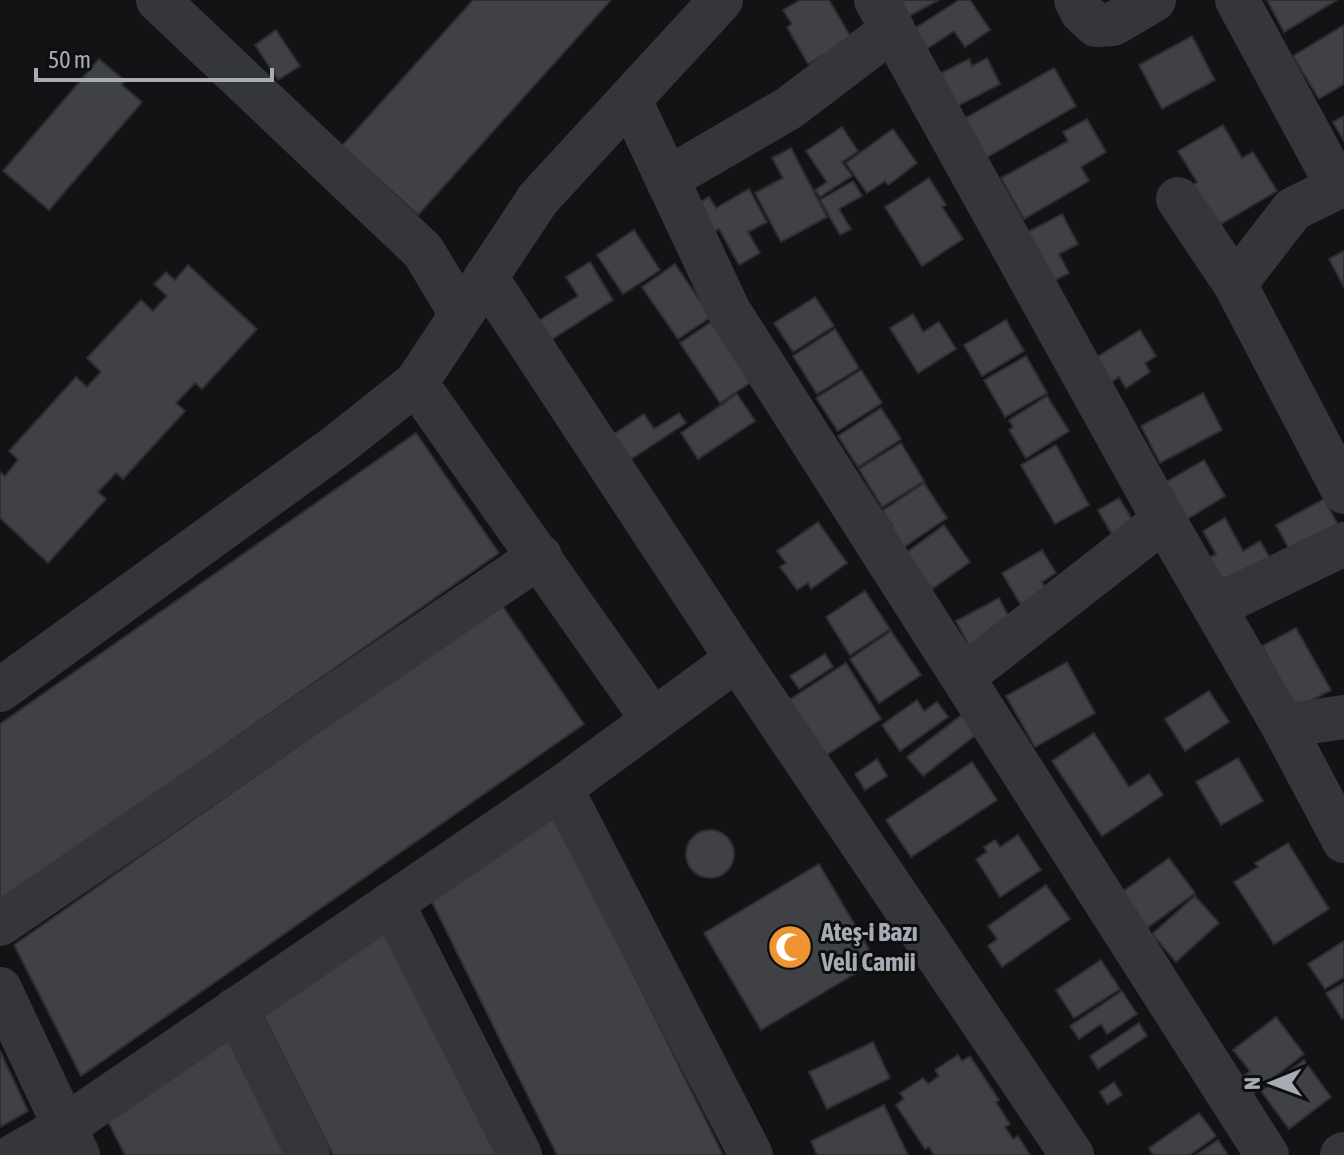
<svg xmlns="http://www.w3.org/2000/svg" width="1344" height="1155" viewBox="0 0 1344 1155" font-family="'Asap Condensed',sans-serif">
<rect width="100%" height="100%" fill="#131315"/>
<!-- building -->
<g fill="#3f4145" stroke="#2d2e31" stroke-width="2">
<path d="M473,0H611L418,215L342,146Z"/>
<path d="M800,0H829L852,39L808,64L787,27L792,24L783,10Z"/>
<path d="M900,0H939L909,16Z"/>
<path d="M959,0H970L990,30L965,47L954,31L919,54L906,34Z"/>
<path d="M1267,0H1337L1284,32Z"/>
<path d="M1344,25V84L1319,99L1293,56Z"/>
<path d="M276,30L300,66L278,80L255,45Z"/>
<path d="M1192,36L1215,80L1162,109L1139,65Z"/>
<path d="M987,58L1000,84L956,107L939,74L969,59L972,66Z"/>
<path d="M99,59L125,81L122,85L142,102L49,210L3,171Z"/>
<path d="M1054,68L1076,106L984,159L962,120Z"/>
<path d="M1344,116V141L1333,122Z"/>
<path d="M1087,119L1106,152L1081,167L1089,181L1024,219L1001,178L1068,141L1063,132Z"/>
<path d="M1223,125L1242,158L1253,152L1277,191L1211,230L1187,188L1197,182L1178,151Z"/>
<path d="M842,127L858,151L842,162L852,176L820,197L815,190L827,182L806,151Z"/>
<path d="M893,129L917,163L888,185L885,181L867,193L846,163Z"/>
<path d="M791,148L827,217L781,242L755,193L783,178L772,158Z"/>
<path d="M929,178L946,205L942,207L963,239L922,266L885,207Z"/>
<path d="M853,181L862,196L839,209L851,229L840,235L820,200Z"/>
<path d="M749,189L767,222L748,232L760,253L739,265L719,229L701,239L685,210L709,197L716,208Z"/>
<path d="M1062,214L1078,244L1059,254L1069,273L1048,284L1022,235Z"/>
<path d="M634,230L660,270L623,294L597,255Z"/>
<path d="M1344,251V287L1329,259Z"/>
<path d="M590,262L613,300L551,340L538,321L578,296L566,277Z"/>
<path d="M675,264L711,317L678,339L642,287Z"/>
<path d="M188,265L257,329L202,389L195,383L176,403L185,411L123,479L116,473L98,492L106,499L48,563L0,518V472L5,476L18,460L9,451L76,377L87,387L101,372L87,358L141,300L153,311L167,296L154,284L166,272L175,280Z"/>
<path d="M815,297L834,326L793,352L774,323Z"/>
<path d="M913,314L923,332L939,322L956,349L918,373L890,328Z"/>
<path d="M1006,320L1024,351L982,376L964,345Z"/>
<path d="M711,322L751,382L720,403L680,343Z"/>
<path d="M835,329L859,368L817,394L793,356Z"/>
<path d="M1140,330L1156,356L1145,363L1150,372L1126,388L1119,377L1107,385L1092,360Z"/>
<path d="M1026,356L1047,393L1005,417L984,380Z"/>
<path d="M861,370L882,403L838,431L816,398Z"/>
<path d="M1203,393L1222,430L1160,463L1141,426Z"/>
<path d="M737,394L755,421L698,459L681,433Z"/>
<path d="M1047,396L1069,431L1026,458L1009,430L1013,427L1009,420Z"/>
<path d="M881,408L901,439L858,467L838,436Z"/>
<path d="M679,413L686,423L619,467L602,442L644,414L654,429Z"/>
<path d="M416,433L499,553L0,903V724Z"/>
<path d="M901,443L924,481L882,507L859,469Z"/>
<path d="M1056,445L1089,505L1055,524L1021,465Z"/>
<path d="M1204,460L1225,496L1181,523L1159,486Z"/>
<path d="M924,483L947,518L904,547L882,532L892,525L882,511Z"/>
<path d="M1119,498L1141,534L1119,547L1098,510Z"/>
<path d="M1324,499L1343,534L1295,560L1276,525Z"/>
<path d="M1225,518L1243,551L1260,541L1277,570L1225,599L1203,561L1216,554L1203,531Z"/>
<path d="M818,522L847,563L811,589L808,583L797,590L780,567L786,563L777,551Z"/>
<path d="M944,525L970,562L932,589L906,553Z"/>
<path d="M1042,550L1056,573L1042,582L1051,596L1025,612L1002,573Z"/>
<path d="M865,591L890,629L850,655L826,617Z"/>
<path d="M999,598L1012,623L969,646L956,621Z"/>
<path d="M501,604L584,724L81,1076L14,945Z"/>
<path d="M1296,628L1331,690L1296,709L1262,646Z"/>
<path d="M891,631L921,675L879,703L850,659Z"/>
<path d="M825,654L833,667L799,689L790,676Z"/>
<path d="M1067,662L1095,713L1035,747L1006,696Z"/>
<path d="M846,663L881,719L822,758L786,702Z"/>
<path d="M1209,691L1229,722L1185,751L1165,719Z"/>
<path d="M917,700L924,711L937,702L948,717L900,751L882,725Z"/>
<path d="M963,714L978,733L923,776L907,757Z"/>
<path d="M1094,733L1129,787L1149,774L1163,795L1102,836L1052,761Z"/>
<path d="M1238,758L1263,801L1221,825L1196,782Z"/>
<path d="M877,759L887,776L865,790L855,774Z"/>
<path d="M972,762L997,800L911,857L886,820Z"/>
<path d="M551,807L723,1155H557L428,894Z"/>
<circle cx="710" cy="854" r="24"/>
<path d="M1018,835L1041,870L1000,897L976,859L987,852L984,847L995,840L1000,847Z"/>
<path d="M1288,843L1329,909L1274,944L1234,882L1258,867L1255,863Z"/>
<path d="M1169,858L1195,893L1147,928L1121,893Z"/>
<path d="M819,864L876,961L761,1030L704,933Z"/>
<path d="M1046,885L1070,919L1002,967L988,946L997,939L988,926Z"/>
<path d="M1195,896L1219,923L1176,962L1152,934Z"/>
<path d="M389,927L502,1155H333L260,1009Z"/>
<path d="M1344,941V977L1325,989L1308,964Z"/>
<path d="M1101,960L1120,989L1074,1018L1056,990Z"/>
<path d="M1344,983V1018L1342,1019L1326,993Z"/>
<path d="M1122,991L1137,1014L1107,1034L1101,1024L1079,1039L1070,1026Z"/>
<path d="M1276,1017L1304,1054L1250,1096L1238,1080L1250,1071L1233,1050Z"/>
<path d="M1139,1023L1147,1036L1098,1069L1090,1056Z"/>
<path d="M233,1029L295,1155H125L103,1112Z"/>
<path d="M873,1042L890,1078L827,1109L809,1072Z"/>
<path d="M0,1051L28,1111L0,1127Z"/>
<path d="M958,1055L962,1061L970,1056L999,1100L996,1102L1010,1124L1005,1127L1013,1139L1018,1136L1030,1155H934L929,1147L925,1149L896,1105L904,1099L900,1093L923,1078L928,1084L939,1076L935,1070Z"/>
<path d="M1304,1060L1331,1097L1289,1129L1261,1091Z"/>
<path d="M1114,1082L1122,1095L1107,1104L1100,1092Z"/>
<path d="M884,1105L908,1155H817L811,1141Z"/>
<path d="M1199,1113L1216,1136L1190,1155H1153L1149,1148Z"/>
<path d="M1218,1140L1228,1155H1196Z"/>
</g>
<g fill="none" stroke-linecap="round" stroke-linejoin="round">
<!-- minor -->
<g stroke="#34363a" stroke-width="44">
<path d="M158,0L423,251L461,314"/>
<path d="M876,0L1164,520L1283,726L1344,841"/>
<path d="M1076,0L1082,12L1096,25L1113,24L1154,0"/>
<path d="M1237,0L1338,187"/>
<path d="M630,100L729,311L1267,1155"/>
<path d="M667,179L789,108L893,29"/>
<path d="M1178,199L1235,284L1344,492"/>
<path d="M486,277L737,659L1072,1155"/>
<path d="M1235,284L1293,209L1344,184"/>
<path d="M416,383L653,720"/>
<path d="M1214,607L1344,544"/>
<path d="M963,677L1164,520"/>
<path d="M0,690L338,445L416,383L538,199L721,0"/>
<path d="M1283,726L1344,717"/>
<path d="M561,788L751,1155"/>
<path d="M392,903L520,1155"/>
<path d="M0,924L540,556"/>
<path d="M0,989L78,1155"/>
<path d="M236,1009L308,1155"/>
<path d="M15,1155L64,1127L561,788L737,659"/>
<path d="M1342,1155L1344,1154"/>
</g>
</g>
<!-- icons -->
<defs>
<g id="mosque-disc" transform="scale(2.3)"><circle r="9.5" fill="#ef9431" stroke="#0e0e10"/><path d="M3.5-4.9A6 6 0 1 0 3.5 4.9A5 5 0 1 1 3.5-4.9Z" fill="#fff"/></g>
</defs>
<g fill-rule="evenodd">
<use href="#mosque-disc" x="790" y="947"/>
</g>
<g text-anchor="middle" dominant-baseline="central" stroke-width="6" stroke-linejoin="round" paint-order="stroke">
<!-- poi labels -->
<g font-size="26" font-weight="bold" fill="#a5acb5" stroke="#0e0e10" text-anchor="start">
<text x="821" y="932">Ateş-i Bazı<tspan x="821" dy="30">Veli Camii</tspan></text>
</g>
</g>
<!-- north arrow -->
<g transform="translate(1272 1083) rotate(269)" stroke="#0e0e10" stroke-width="6" paint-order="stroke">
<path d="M0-6L14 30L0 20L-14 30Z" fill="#a5acb5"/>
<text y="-12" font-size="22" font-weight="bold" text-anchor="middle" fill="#a5acb5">N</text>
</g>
<!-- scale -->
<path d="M36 68v12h236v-12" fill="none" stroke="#a5acb5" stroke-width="4"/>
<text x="48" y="68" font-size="24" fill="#a5acb5" stroke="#0e0e10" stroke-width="6" paint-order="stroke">50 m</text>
</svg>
